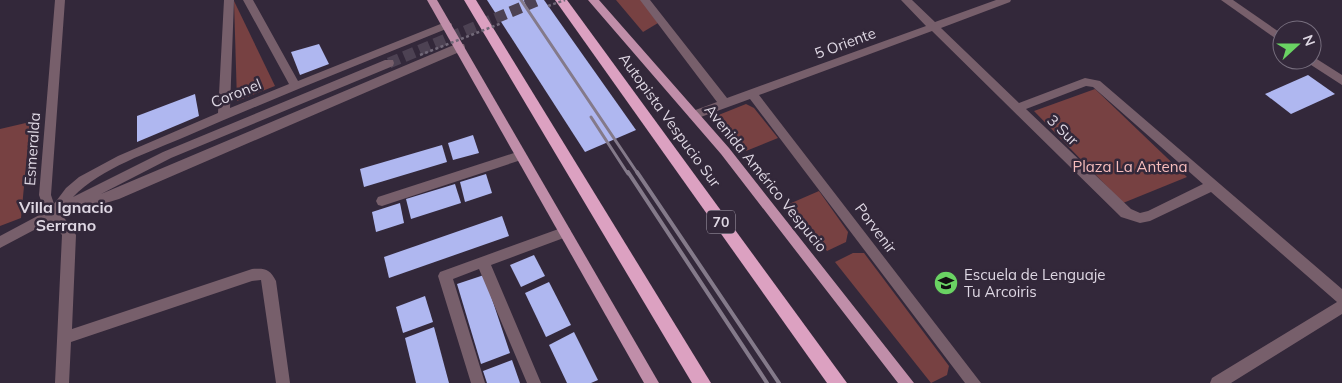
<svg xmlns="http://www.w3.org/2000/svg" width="1342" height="383" viewBox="0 0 1342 383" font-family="Mulish,sans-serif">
<rect width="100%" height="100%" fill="#33283a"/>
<!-- green -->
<g fill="#774142">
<path d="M616,0H641L658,23L643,32Z"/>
<path d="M234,1L275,86L237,101Z"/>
<path d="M1095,89L1187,177L1123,203L1034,111Z"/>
<path d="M746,104L754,108L778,138L746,151L716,116Z"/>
<path d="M30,122L21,218L0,226V129Z"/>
<path d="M819,191L848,232L846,242L827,251L789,204Z"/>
<path d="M853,253H864L949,366L947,375L931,383L835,262Z"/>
</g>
<!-- building -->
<g fill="#afb7f0">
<path d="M487,0H544L636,130L585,152Z"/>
<path d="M319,44L329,64L300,75L291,52Z"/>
<path d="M1308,75L1335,94L1291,114L1265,94Z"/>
<path d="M195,94L199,116L137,142V116Z"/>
<path d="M473,135L479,153L453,160L448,143Z"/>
<path d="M442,145L447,162L364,187L360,169Z"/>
<path d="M486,174L492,193L465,202L460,182Z"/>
<path d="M455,184L461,203L411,219L406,199Z"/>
<path d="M400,203L404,223L376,232L372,212Z"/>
<path d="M502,216L509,236L389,278L384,257Z"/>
<path d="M534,255L545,276L521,287L510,265Z"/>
<path d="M484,275L510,353L481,364L457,284Z"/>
<path d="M549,282L571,325L546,337L525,293Z"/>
<path d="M425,296L433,322L403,333L396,307Z"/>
<path d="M434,327L449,383H416L405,338Z"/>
<path d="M574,332L598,380L591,383H567L549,345Z"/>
<path d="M512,360L520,383H487L483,371Z"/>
</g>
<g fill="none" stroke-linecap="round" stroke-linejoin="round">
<!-- minor-tunnel -->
<path stroke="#4d4253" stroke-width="11" stroke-dasharray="11 5.5" stroke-linecap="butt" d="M389,63L539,0"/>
<!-- minor -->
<g fill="#775f6b" fill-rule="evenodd">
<path d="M55,0H65L51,195L54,204L66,188L79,177L118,156L218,113L224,0H234L230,108L289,84L243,0H253L298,81L443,23H451L452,25L451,27C363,63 274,98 187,136C150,152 101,168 73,197L163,152L385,60H393L394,63L393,66L171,158L101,194L456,44H464L465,47L464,50L119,199L63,216L76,235L72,329L252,269C265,268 270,269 276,281L290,383H276L261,280L252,281L71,342L69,383H55L62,235L51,221L0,248V236L45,212L39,195Z"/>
<path d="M640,0H650L727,98L926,26L901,0H912L935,22L996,0H1011L1010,2L941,28L1019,103L1085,78L1100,81L1342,289V314L1231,383H1210L1212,378L1337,302L1211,192L1150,221L1140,223L1121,217L932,31L759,95L981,383H965L750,99L698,118H690L688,115L690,112L717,102ZM1086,86L1093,87L1203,184L1148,211L1140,213L1131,209L1026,109Z"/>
<path d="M1221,0H1233L1282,34V43Z"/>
<path d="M1312,56L1342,75V85L1308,63L1307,60H1312Z"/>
<path d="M520,151L524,153L526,156L524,159L382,206L378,205L376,201L378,197Z"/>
<path d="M564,227L569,228L571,232L569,236L491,265L541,383H527L479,269L453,279L485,383H471L438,276L440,272Z"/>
</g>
<!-- major -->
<g fill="#c08ea9" fill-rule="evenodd">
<path d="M427,0H437L659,383H644Z"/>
<path d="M588,0H599L729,148L914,383H898L721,154Z"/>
</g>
<!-- highway -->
<g fill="#dca1c1" fill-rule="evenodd">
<path d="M464,0H476L711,383H692Z"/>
<path d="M555,0H567L847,383H827Z"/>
</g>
<!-- rail-far1 -->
<g stroke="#847a8a" stroke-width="3">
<path d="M521,0L638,174"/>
<path d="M591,117L628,174"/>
</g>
<!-- rail -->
<g stroke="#847a8a" stroke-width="4">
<path d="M628,172L767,383"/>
<path d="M637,172L779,383"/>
</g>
<!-- path-bridge -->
<g stroke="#726979" stroke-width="2.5" stroke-dasharray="3 2.5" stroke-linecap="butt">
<path d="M548,6L565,0"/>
<path d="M420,55L502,23"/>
</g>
</g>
<!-- icons -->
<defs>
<g id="school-disc" transform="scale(1.25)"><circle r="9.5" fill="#6ad363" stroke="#33283a"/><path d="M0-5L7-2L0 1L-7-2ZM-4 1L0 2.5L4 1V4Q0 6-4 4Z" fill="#111"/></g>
</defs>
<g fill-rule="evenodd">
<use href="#school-disc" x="946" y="283"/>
</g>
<g text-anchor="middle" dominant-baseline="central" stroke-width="5" stroke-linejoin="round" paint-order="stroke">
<!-- shield labels -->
<rect fill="#33283a" stroke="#aba2b0" stroke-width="1" x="707" y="210.5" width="28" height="23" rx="4"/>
<g font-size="14" font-weight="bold" fill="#ded7e3">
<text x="721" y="222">70</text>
</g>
<!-- street labels -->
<g font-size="15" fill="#ded7e3" stroke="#33283a">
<text transform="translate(845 43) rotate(-20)">5 Oriente</text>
<text transform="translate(236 93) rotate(-22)">Coronel</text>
<text transform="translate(670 120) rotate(54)">Autopista Vespucio Sur</text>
<text transform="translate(1063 130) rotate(44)">3 Sur</text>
<text transform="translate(32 149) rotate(-86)">Esmeralda</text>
<text transform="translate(766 178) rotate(51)">Avenida Américo Vespucio</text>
<text transform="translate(876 228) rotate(53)">Porvenir</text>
</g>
<!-- park labels -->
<g font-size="15" fill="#f8bebd" stroke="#33283a">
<text x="1130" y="166">Plaza La Antena</text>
</g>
<!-- poi labels -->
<g font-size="15" fill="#ded7e3" stroke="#33283a" text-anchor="start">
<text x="964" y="274">Escuela de Lenguaje<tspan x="964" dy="17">Tu Arcoiris</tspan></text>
</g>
<!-- neighbourhood labels -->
<g font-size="16" font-weight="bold" fill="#ded7e3" stroke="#33283a">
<text x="66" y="207">Villa Ignacio<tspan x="66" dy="18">Serrano</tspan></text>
</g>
</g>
<!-- north arrow -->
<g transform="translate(1297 45) rotate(69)"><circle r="24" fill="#33283a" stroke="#776e7e"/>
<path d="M0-4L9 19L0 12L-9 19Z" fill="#6ad363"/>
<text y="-8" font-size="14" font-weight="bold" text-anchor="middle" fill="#ded7e3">N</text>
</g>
</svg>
